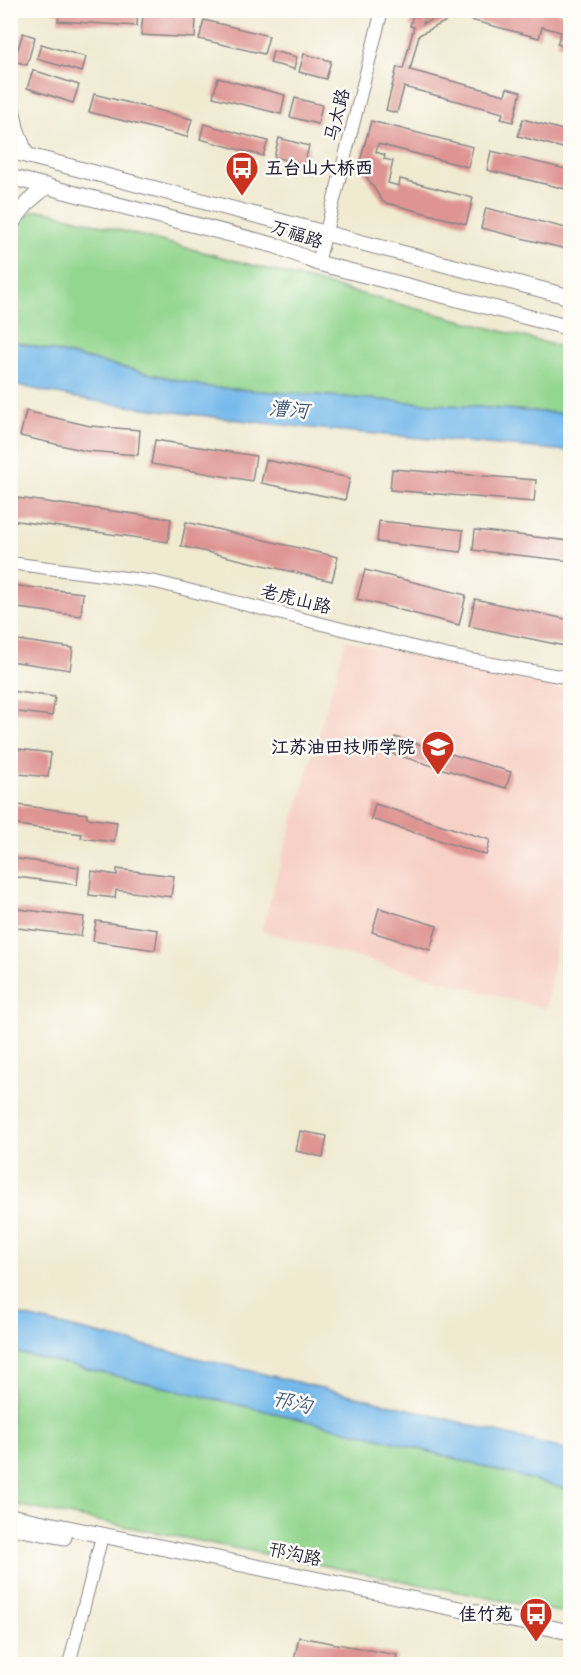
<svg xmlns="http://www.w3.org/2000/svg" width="581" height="1675" viewBox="0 0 581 1675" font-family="Itim,'LXGW WenKai TC',sans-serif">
<rect width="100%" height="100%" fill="#fdfcf7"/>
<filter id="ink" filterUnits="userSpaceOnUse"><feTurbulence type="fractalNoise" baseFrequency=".0167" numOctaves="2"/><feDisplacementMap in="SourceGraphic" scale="12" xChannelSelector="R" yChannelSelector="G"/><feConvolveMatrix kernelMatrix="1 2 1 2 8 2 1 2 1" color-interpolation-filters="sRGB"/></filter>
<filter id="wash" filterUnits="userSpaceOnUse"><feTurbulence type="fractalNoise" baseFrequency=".008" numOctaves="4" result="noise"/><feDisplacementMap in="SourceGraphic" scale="24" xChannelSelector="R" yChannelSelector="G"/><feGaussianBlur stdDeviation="1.35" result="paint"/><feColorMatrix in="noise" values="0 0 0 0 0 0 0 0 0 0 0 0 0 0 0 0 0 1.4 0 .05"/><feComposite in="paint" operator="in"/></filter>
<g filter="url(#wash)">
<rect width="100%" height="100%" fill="#f0ead1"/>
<!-- built -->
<path fill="#f7d1c6" d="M346,640L570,691V862L546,1009L261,931Z"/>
<!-- green -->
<g fill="#93d68f" stroke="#5a7c65" stroke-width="1.5">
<path d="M34,211H47L570,349V414L207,387L11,341L10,246L21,220Z"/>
<path d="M11,1351L372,1436L570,1490V1614L11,1504Z"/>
</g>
<!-- water -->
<g fill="#75b9eb" stroke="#4c6e93" stroke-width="1.5">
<path d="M10,341L207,387L570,414V451C446,440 322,431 199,415C136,407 72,400 11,383Z"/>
<path d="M11,1313L409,1409L570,1451V1490L372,1436L11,1351Z"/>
</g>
<g id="blocks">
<!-- building -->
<g fill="#de9492">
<path d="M51,10H138L137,26L58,21L59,13L51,12Z"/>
<path d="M450,10H552L565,14L566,10H570L568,31L570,32V48L557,44L561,32L542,27L539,38L456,16L419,35L410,70L505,95L507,88L521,92L513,122L501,119L503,113L404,87L397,113L386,110L397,67L403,69L414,27L410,26L413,15L425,18L423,24Z"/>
<path d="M143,14L196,17L195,38L141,35Z"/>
<path d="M204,20L269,36L264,54L199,39Z"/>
<path d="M23,33L35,37L27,65L14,61Z"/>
<path d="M41,44L86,57L82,72L37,59Z"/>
<path d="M273,51L297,57L294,69L270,63Z"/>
<path d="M304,54L331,61L326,79L299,72Z"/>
<path d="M33,70L79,85L73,103L27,88Z"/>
<path d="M218,78L285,95L281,114L213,97Z"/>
<path d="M94,94L192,119L187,137L89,112Z"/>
<path d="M295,98L322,105L318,124L290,117Z"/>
<path d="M523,119L570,132V150L518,136Z"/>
<path d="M371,121L473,147L468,167L378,144L376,152L385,155L384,159L393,161L388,183L399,186L400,179L473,198L466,224L383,202L359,165Z"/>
<path d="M204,124L268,141L263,156L200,139Z"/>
<path d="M279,138L309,146L304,165L274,157Z"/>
<path d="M491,151L570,170V190L487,170Z"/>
<path d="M486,208L570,229V250L481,228Z"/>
<path d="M26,411L90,426L140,430L138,455L86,451L20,436Z"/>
<path d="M155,440L256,456L252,481L151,464Z"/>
<path d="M266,460L350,478L345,500L261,483Z"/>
<path d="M392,469L536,480L534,502L390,490Z"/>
<path d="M10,497L171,519L168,542L10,520Z"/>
<path d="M379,521L463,530L461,552L377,542Z"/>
<path d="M186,522L338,557L332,581L181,546Z"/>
<path d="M475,530L570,541V561L473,550Z"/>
<path d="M365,570L466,595L459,625L357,599Z"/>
<path d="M10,585L83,593L81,616L10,607Z"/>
<path d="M475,599L570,620V647L469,626Z"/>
<path d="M10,639L73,648L70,670L10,661Z"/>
<path d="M10,691L55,697L52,716L10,711Z"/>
<path d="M395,737L511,772L506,788L390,753Z"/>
<path d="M10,748L51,753L48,777L10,773Z"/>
<path d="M10,804L87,814V818L117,822L114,842L81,838L82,834L10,824Z"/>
<path d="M375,804L490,840L486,855L371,819Z"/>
<path d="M10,858L79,867L77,885L10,876Z"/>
<path d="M117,869L174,876L171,897L116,890L115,898L89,895L92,871L117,875Z"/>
<path d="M10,908L84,917L81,936L10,927Z"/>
<path d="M379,908L437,926L430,950L372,932Z"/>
<path d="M96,921L158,930L155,950L93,941Z"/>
<path d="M300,1131L327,1136L323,1157L296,1151Z"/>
<path d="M299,1637L397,1655L395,1664H319L294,1660Z"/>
</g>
</g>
</g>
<g filter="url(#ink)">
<use href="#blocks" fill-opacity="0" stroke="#898686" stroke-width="1.5"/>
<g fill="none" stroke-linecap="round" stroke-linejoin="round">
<!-- minor casing -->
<g stroke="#898686" stroke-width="14">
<g id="minor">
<path d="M318,263L382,10"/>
<path d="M10,563L156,582L449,656L570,678"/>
<path d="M69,1664L100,1544"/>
</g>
</g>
<!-- major casing -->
<g stroke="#898686" stroke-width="17">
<g id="major">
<path d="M10,98L16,128L26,155"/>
<path d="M10,151L570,297"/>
<path d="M10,177L277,246L318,263L570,328"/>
<path d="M10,225L29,201L47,186"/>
<path d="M10,1516L570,1632"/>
<path d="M10,1527L64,1537"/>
</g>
</g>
<!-- minor -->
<use href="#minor" stroke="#fff" stroke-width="12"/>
<!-- major -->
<use href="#major" stroke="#fff" stroke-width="15"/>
</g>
</g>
<!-- icons -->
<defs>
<g id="bus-pin" transform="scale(1.725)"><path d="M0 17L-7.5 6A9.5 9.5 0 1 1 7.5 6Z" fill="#c8321e" stroke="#fdfcf7"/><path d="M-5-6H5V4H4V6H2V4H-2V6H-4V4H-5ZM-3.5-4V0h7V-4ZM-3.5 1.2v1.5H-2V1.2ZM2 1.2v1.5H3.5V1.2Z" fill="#fff"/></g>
<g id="university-pin" transform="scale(1.725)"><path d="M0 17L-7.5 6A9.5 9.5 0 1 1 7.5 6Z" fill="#c8321e" stroke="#fdfcf7"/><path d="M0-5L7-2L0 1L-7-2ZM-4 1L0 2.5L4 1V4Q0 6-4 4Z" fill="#fff"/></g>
</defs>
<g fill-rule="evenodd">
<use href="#bus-pin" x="242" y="168"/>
<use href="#university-pin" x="438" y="747"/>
<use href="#bus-pin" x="536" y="1614"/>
</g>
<g text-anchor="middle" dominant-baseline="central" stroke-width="5" stroke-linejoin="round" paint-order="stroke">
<!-- street labels -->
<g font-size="18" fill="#22223b" stroke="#fdfcf7">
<text transform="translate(337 115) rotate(-76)">马太路</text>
<text transform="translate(297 234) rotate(19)">万福路</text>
<text transform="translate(296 599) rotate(14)">老虎山路</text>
<text transform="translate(295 1554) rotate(12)">邗沟路</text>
</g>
<!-- poi labels -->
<g font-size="18" font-weight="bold" fill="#22223b" stroke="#fdfcf7" text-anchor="end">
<text x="265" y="168" text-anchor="start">五台山大桥西</text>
<text x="415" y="747">江苏油田技师学院</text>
<text x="513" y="1614">佳竹苑</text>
</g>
<!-- water labels -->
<g font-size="20" font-style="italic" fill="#3f5779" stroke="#fdfcf7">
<text transform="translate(289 409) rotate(5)">漕河</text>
<text transform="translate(292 1402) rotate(13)">邗沟</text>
</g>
</g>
<!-- margin -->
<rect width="581" height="1675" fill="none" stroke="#fdfcf7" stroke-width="36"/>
</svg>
